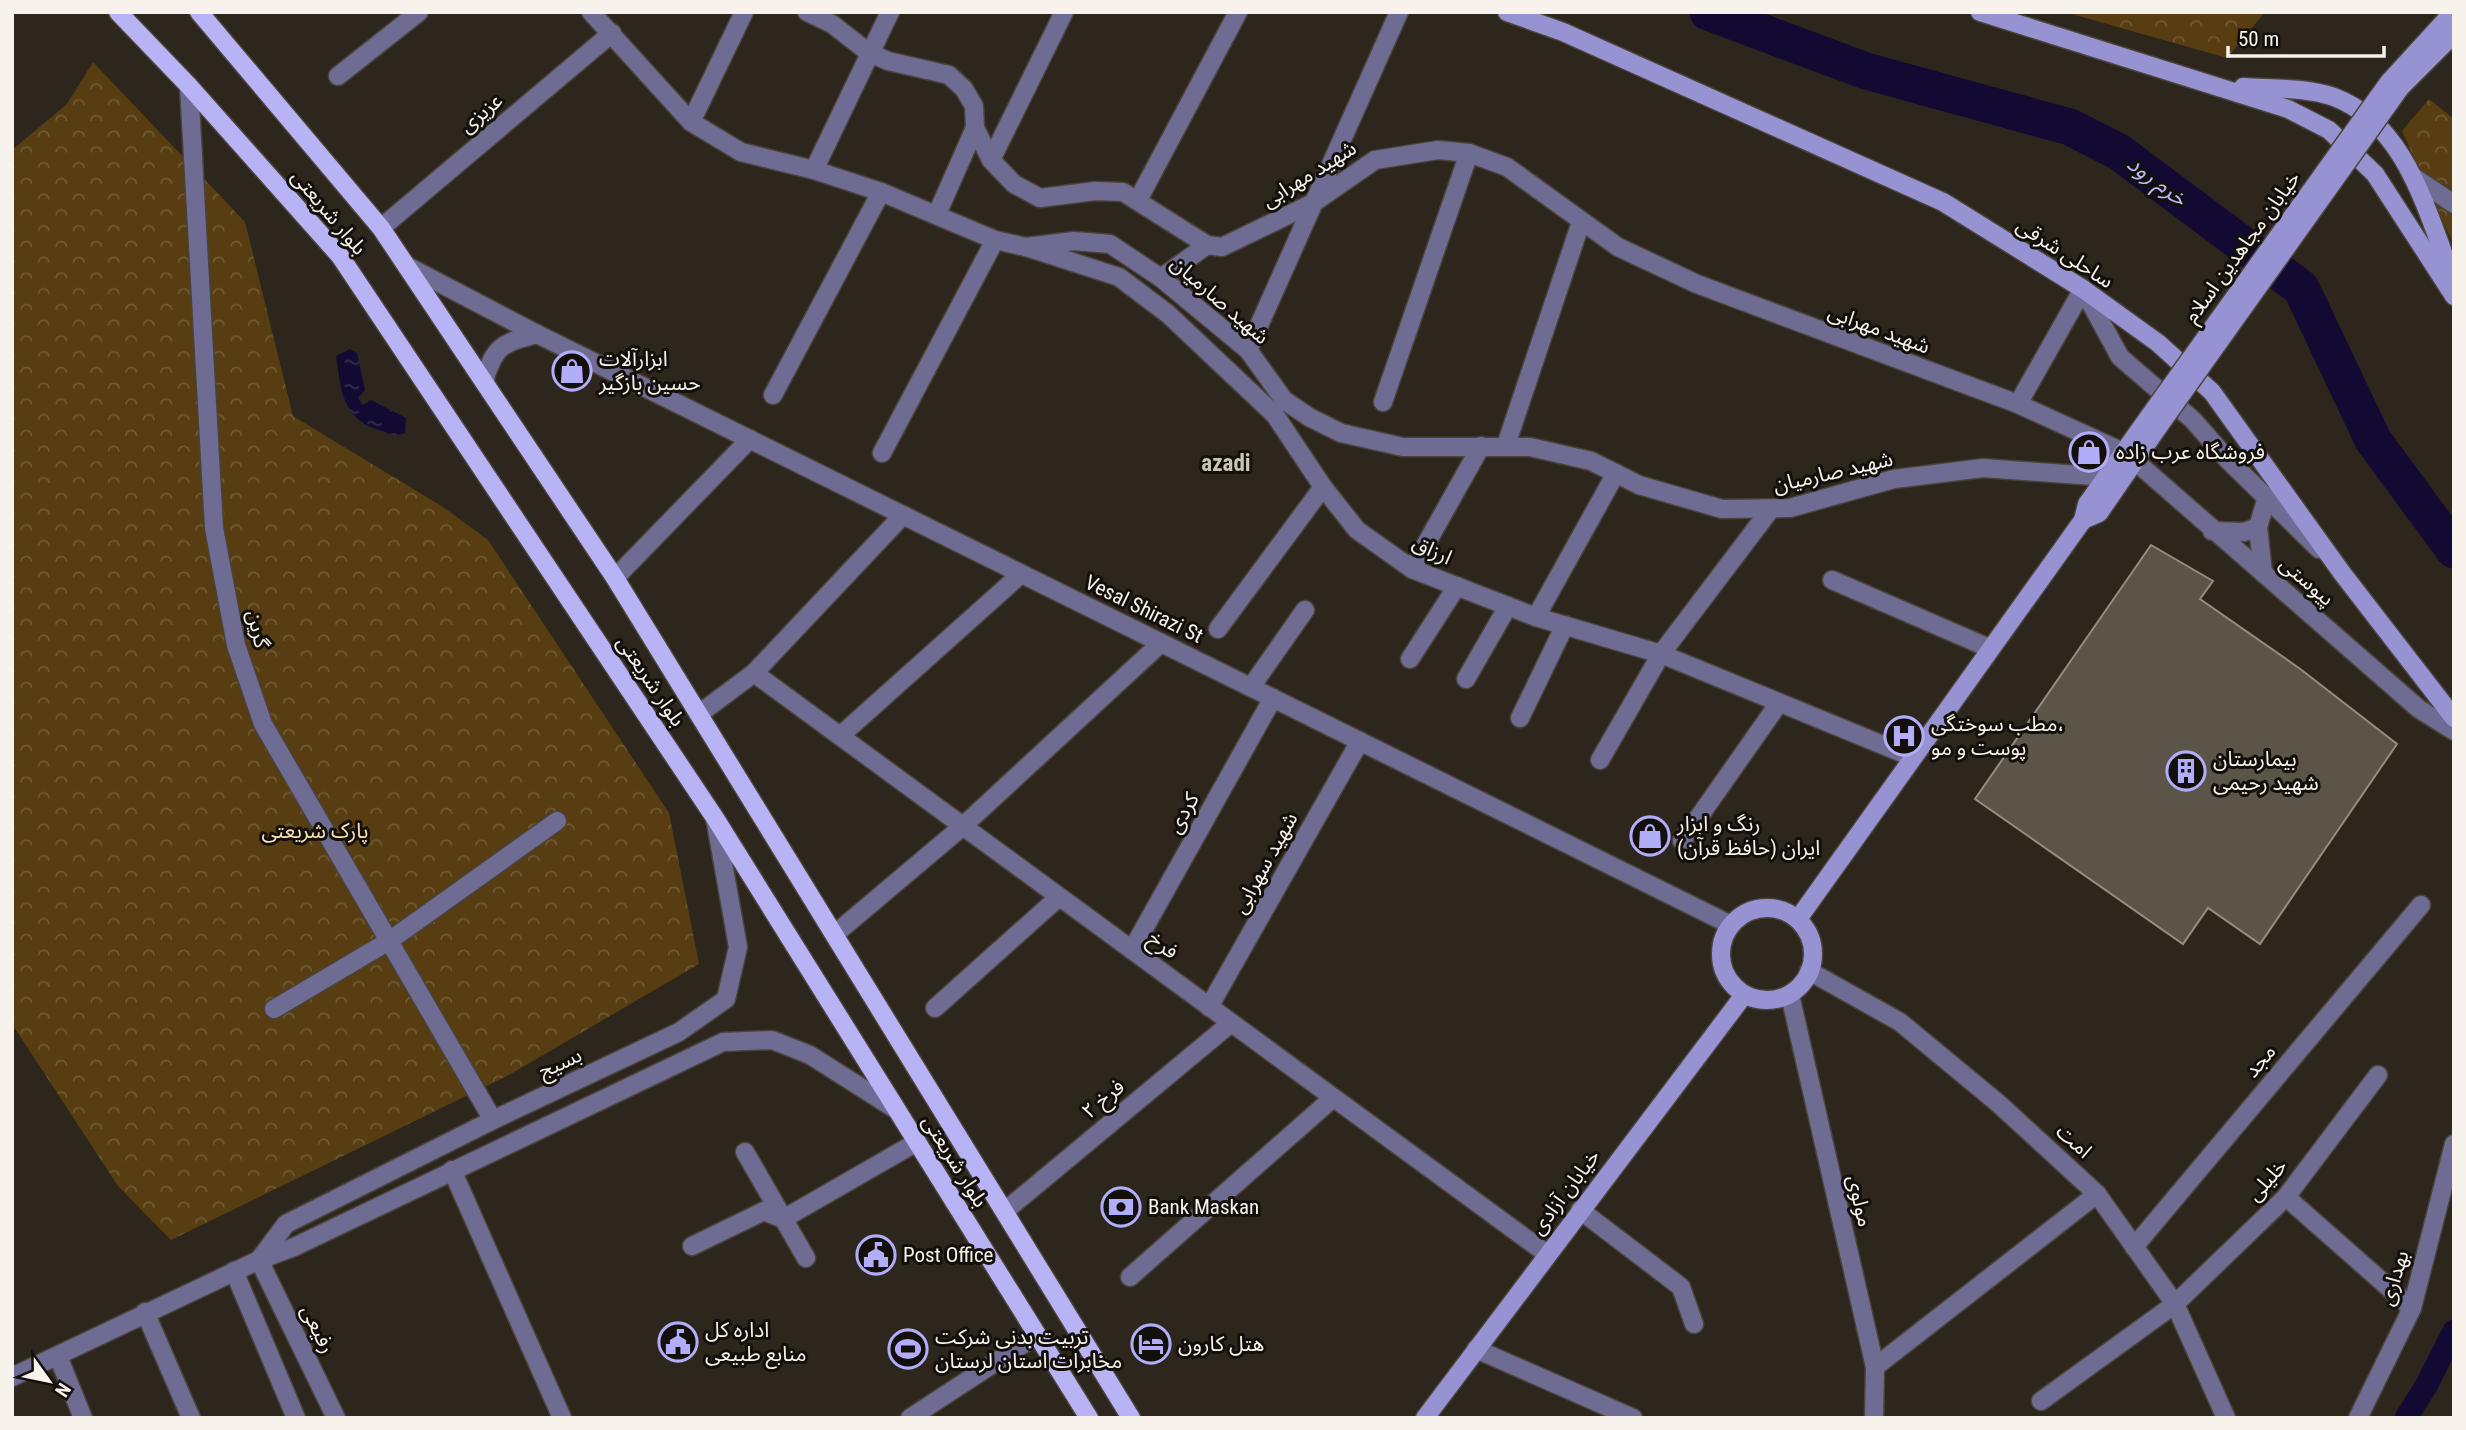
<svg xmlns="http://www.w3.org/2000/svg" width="2466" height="1430" viewBox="0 0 2466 1430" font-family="'Roboto Condensed','Noto Sans Arabic',sans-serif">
<defs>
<pattern id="park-crowns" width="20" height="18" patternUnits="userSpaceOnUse" patternTransform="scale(1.75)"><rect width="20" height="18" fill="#573d11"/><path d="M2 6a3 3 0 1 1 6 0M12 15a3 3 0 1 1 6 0" fill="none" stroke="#705a34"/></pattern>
<pattern id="water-ripples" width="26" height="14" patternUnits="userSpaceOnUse" patternTransform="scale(1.75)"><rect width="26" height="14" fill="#130a33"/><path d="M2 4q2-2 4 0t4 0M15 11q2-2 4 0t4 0" fill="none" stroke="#362e51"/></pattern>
</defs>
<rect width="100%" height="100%" fill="#2d261d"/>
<!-- park -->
<g fill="url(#park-crowns)">
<path d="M2065,12H2265L2227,58Z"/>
<path d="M93,62L245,222L293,416L443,507L488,540L669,813L699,964L509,1075L171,1240L118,1186L12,1024V150L67,104Z"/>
<path d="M2429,99L2454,119V246L2402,131Z"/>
</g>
<!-- water -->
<path fill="url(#water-ripples)" d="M350,349L357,353L365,390L358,398L363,405L371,400L406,418L405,433C396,437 389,433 379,430C342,419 341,390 336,356Z"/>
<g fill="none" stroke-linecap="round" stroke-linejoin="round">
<!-- canal -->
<path stroke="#130a33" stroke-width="23" d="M2406,1418L2426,1386L2454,1331"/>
<!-- river -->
<path stroke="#130a33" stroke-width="37" d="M1708,12L1866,71L2070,127L2119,152L2301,288L2373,440L2454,550"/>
</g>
<!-- building -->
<path fill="#5b5449" stroke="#958d81" stroke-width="2" d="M2151,545L2213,581L2200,599L2299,668L2397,744L2260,944L2208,908L2183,944L1975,799Z"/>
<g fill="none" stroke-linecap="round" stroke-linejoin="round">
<!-- minor casing -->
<g stroke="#49433a" stroke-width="21">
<g id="minor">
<path d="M807,12L832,24L868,52L888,61L949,75L964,89L974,106L975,128L991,160L1014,184L1040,198L1095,191L1123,192L1207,245L1222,247L1313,203L1375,160L1438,150L1469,153L1507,167L1618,247L1697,284L2018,404L2123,452"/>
<path d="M338,76L419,12"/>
<path d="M189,86L214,528L236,645L263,724L493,1120"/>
<path d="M691,122L744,12"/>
<path d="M991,160L1064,12"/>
<path d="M814,170L890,12"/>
<path d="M2412,176L2454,204"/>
<path d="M1138,200L1238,12"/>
<path d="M937,214L975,128"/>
<path d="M381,228L612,33"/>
<path d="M1026,247L1119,277L1168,314L1275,415L1323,487L1357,530L1412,569L1536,617L1661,654L1912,757"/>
<path d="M1161,278L1207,245"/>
<path d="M1248,350L1399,12"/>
<path d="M773,395L881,192"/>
<path d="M1383,402L1469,153"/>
<path d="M1506,445L1581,222"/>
<path d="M882,453L995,240"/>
<path d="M1412,569L1481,446"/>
<path d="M615,578L750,439"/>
<path d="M1832,580L1989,648"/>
<path d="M1536,617L1616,473"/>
<path d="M1218,629L1323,487"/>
<path d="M1410,659L1457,586"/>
<path d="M754,673L1547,1254"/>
<path d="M1466,679L1508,606"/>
<path d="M1251,687L1305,610"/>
<path d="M699,714L754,673L903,515"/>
<path d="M1520,718L1565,625"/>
<path d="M840,736L1021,574"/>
<path d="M1600,760L1661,654L1770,510"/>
<path d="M1682,841L1779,703"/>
<path d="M835,934L963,826L1161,643"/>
<path d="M1132,950L1273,698"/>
<path d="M1209,1007L1360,741"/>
<path d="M935,1008L1059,897"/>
<path d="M274,1009L389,941L557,821"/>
<path d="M745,1152L806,1258"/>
<path d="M452,1170L562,1418"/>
<path d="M2286,1197L2412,1308"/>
<path d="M1580,1210L1681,1287L1694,1324"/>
<path d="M1005,1211L1231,1023"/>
<path d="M692,1246L764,1211L783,1219L917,1142"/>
<path d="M2134,1247L2421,905"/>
<path d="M1130,1277L1333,1098"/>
<path d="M145,1312L191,1418"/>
<path d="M1476,1349L1633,1418"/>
<path d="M58,1356L83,1418"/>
<path d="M1875,1367L2097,1194"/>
<path d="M12,1377L259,1260"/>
<path d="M2041,1401L2175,1304L2286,1197L2378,1075"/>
<path d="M910,1418L1037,1335"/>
</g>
</g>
<!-- tertiary casing -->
<g stroke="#49433a" stroke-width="21">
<g id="tertiary">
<path d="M591,12L691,122L741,152L814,170L881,192L995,240L1026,247L1074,241L1110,244L1161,278L1248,350L1284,400L1309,417L1341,433L1403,447H1530L1591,461L1639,485L1722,509L1790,508L1894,479L1983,468L2107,477"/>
<path d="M407,266L537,334L1731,925"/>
<path d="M2083,289L2120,357L2193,420L2228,460L2319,549"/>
<path d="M484,382C494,346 502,343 537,334"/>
<path d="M2018,404L2083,289"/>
<path d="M2135,461L2419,709L2454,731"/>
<path d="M2212,531L2244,532L2258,527"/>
<path d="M2263,573L2258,527L2267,497"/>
<path d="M1809,971L1900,1022L1999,1104L2097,1194L2175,1304L2226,1418"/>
<path d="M1790,995L1875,1367L1874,1418"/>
<path d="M259,1260L286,1224L493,1120L679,1032L726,999L738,947L715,818"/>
<path d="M259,1260L294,1247L723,1042L772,1040L810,1055L895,1109"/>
<path d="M259,1260L336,1418"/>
<path d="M234,1271L296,1418"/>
<path d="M2358,1418L2412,1308L2454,1144"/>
</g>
</g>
<!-- secondary casing -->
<g stroke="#49433a" stroke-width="21">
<g id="secondary">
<path d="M1507,12L1563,32L1943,202L2083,289L2158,343L2212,392L2342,573L2454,718"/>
<path d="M1980,12L2288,109L2329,130L2375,174L2454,296"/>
<path d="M2389,82L2453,12"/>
<path d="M2243,87C2272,89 2305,87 2334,97C2408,125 2427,215 2454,281"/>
<path d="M2400,88L2454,34"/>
<path d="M2083,520L2099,513L2159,426"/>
<circle cx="1767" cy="954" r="46"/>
<path d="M1798,919L2083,520L2087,504L2148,418"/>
<path d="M1425,1418L1744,995"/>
</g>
</g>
<!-- primary casing -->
<g stroke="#49433a" stroke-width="21">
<g id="primary">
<path d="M118,12L189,86L340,256L715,818L1089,1418"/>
<path d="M199,12L381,228L615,578L1131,1418"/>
</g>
</g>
<!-- minor -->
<use href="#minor" stroke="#6f6c94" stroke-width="18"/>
<!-- tertiary -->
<use href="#tertiary" stroke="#6f6c94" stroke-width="18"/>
<!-- secondary -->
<use href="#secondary" stroke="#9793d2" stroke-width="18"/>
<!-- primary -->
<use href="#primary" stroke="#b7b3f5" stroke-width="18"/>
<!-- secondary-bridge casing -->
<g stroke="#49433a" stroke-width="21" stroke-linecap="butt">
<g id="secondary-bridge">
<path d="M2148,418L2389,82"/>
<path d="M2159,426L2400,88"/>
</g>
</g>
<!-- secondary-bridge -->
<use href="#secondary-bridge" stroke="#9793d2" stroke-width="18"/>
</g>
<!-- icons -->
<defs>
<g id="shop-ring" transform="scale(2.0125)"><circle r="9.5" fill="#13100c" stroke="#b2adf9" stroke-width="1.5"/><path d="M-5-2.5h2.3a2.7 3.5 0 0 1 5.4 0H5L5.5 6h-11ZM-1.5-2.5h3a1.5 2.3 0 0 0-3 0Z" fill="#b2adf9"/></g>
<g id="hospital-ring" transform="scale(2.0125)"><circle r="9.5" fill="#13100c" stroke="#b2adf9" stroke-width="1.5"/><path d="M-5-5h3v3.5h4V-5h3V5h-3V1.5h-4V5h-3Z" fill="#b2adf9"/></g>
<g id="building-ring" transform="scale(2.0125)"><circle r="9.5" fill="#13100c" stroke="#b2adf9" stroke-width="1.5"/><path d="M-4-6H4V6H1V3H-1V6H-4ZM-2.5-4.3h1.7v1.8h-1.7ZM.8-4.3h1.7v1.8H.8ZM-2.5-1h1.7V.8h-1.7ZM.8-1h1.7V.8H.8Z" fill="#b2adf9"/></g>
<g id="bank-ring" transform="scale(2.0125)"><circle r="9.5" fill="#13100c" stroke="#b2adf9" stroke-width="1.5"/><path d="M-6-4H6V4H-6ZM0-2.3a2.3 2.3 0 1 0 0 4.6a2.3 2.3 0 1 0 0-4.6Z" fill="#b2adf9"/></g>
<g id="civic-ring" transform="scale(2.0125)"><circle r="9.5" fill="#13100c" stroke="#b2adf9" stroke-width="1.5"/><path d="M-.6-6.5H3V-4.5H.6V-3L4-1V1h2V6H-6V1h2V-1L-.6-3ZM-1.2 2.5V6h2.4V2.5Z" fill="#b2adf9"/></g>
<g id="hotel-ring" transform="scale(2.0125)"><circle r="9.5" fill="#13100c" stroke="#b2adf9" stroke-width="1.5"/><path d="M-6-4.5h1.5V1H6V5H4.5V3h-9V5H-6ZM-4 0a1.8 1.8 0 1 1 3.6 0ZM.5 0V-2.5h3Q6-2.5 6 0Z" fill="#b2adf9"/></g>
<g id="stadium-ring" transform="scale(2.0125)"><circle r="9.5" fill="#13100c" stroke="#b2adf9" stroke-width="1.5"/><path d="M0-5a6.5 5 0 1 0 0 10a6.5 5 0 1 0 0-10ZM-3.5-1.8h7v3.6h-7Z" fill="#b2adf9"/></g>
</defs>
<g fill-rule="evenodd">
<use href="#shop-ring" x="572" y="371"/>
<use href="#shop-ring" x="2089" y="452"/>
<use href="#hospital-ring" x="1904" y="736"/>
<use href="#building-ring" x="2186" y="771"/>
<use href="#shop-ring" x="1650" y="836"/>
<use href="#bank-ring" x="1121" y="1207"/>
<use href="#civic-ring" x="876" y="1255"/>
<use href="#civic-ring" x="678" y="1342"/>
<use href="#hotel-ring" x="1151" y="1344"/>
<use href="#stadium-ring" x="908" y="1349"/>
</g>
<g text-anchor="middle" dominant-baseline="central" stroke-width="6" stroke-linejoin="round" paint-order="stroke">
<!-- street labels -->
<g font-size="21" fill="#f7f3ec" stroke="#13100c">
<text transform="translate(481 113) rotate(-40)">عزیزی</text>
<text transform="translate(1309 174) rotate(-32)">شهید مهرابی</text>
<text transform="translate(329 212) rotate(50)">بلوار شریعتی</text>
<text transform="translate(2242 247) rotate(-54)">خیابان مجاهدین اسلام</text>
<text transform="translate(2065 253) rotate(33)">ساحلی شرقی</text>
<text transform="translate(1220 300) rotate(41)">شهید صارمیان</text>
<text transform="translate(1879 329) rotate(20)">شهید مهرابی</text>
<text transform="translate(1833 472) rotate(-13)">شهید صارمیان</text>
<text transform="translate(1432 550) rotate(25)">ارزاق</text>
<text transform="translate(2307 581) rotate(40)">پیوستی</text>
<text transform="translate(1144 609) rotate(26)">Vesal Shirazi St</text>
<text transform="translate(258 629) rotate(77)">گرین</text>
<text transform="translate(651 681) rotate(56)">بلوار شریعتی</text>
<text transform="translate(1183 813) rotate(-61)">کردی</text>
<text transform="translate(1265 863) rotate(-61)">شهید سهرابی</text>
<text transform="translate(1163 945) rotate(36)">فرخ</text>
<text transform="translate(2260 1061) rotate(-50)">مجد</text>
<text transform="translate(560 1063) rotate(-25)">بسیج</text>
<text transform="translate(1103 1099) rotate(-40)">فرخ ۲</text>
<text transform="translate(2074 1141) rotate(42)">امت</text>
<text transform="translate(955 1161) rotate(58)">بلوار شریعتی</text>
<text transform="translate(2267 1180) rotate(-48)">خلیلی</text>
<text transform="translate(1565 1192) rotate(-53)">خیابان آزادی</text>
<text transform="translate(1860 1201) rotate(77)">مولوی</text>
<text transform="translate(2394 1278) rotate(-73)">بهداری</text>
<text transform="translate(318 1329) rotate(64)">رفیعی</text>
</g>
<!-- poi labels -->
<g font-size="21" fill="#f7f3ec" stroke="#13100c" text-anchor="start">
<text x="599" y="359">ابزارآلات<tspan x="599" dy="24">حسین بازگیر</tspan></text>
<text x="2116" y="452">فروشگاه عرب زاده</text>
<text x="1931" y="724">مطب سوختگی،<tspan x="1931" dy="24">پوست و مو</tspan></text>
<text x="2213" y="759">بیمارستان<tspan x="2213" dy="24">شهید رحیمی</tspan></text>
<text x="1677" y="824">رنگ و ابزار<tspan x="1677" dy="24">ایران (حافظ قرآن)</tspan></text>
<text x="1148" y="1207">Bank Maskan</text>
<text x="903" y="1255">Post Office</text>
<text x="705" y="1330">اداره کل<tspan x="705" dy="24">منابع طبیعی</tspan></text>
<text x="935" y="1337">تربیت بدنی شرکت<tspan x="935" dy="24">مخابرات استان لرستان</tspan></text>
<text x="1178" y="1344">هتل کارون</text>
</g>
<!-- park labels -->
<g font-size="21" fill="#fce0b5" stroke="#13100c">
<text x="315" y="831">پارک شریعتی</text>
</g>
<!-- water labels -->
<g font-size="23" font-style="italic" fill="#bbb8f5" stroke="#13100c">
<text transform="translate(2157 181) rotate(37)">خرم رود</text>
</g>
<!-- neighbourhood labels -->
<g font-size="23" font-weight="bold" fill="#cdc4b8" stroke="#13100c">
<text x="1226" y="463">azadi</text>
</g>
</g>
<!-- border -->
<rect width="2466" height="1430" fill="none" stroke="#f7f3ec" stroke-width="28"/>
<!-- north arrow -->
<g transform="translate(49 1381) rotate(123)" stroke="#13100c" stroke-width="5" paint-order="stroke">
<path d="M0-5L12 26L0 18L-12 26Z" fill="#f7f3ec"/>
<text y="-10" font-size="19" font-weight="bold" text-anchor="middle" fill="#f7f3ec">N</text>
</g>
<!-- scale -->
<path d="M2228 46v10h156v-10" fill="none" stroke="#f7f3ec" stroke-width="3.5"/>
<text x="2238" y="46" font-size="21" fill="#f7f3ec" stroke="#13100c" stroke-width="5" paint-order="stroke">50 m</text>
</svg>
